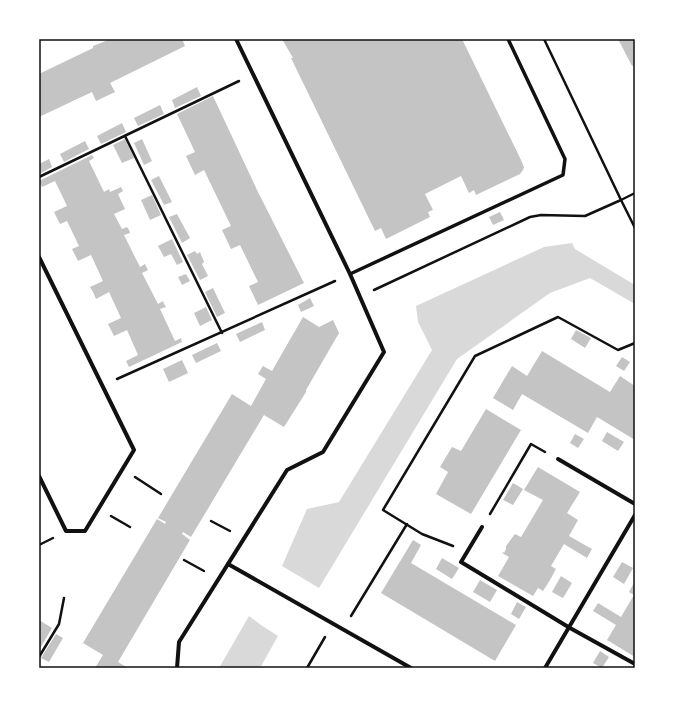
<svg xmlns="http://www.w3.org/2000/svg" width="674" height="707" viewBox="0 0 674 707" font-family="'Varela Round',sans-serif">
<rect width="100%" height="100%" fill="#fff"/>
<!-- water -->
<g fill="#d9d9d9">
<path d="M572,243L575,249L635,285V304L590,278L550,293L457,359L319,588L282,566L307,509L339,502L432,350L418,322L416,306L544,247Z"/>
<path d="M249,616L261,625L278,636L260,668H219Z"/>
</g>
<!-- building -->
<g fill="#c4c4c4">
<path d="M111,39H182L185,46L110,83L115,92L96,101L92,92L39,117V74L93,48V46Z"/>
<path d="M282,39H462L521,160L524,167L523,170L520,174L476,195L474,190L469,193L461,176L425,194L433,210L428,212L430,217L386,239L381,228L375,231L291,58H293Z"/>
<path d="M618,39H635V65L632,66Z"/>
<path d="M197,87L201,96L175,108L172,100Z"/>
<path d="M213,96L257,190L304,283L258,305L249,286L258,282L240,245L231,249L222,230L231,226L204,170L195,175L186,156L195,152L177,114Z"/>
<path d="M160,105L164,114L138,126L134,118Z"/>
<path d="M122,123L126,132L101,144L97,136Z"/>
<path d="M125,139L134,158L122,163L113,145Z"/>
<path d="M142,139L152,161L144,165L134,143Z"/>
<path d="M85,141L89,149L64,162L60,154Z"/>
<path d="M92,155L94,158L89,161L104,192L109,189L110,192L121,187L123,191L118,194L125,209L114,214L122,229L127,227L129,230L130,233L124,235L140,267L145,264L148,270L142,273L158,304L163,301L164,304L166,307L160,309L175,341L181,338L182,342L129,367L126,361L138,355L127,330L114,336L108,324L121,318L109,292L96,299L93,292L90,287L103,281L91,255L78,261L72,249L79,246L67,221L60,224L54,212L67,206L55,181L42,187L39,181Z"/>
<path d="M49,159L52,167L39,174V164Z"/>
<path d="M159,176L172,202L164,205L151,180Z"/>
<path d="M152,195L161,215L150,220L141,200Z"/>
<path d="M500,212L504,220L493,225L489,217Z"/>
<path d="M177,214L190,238L182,243L169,217Z"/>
<path d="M172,239L183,262L177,265L171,254L164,257L158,246Z"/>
<path d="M195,251L197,254L200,252L204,262L202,264L208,276L200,280L187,255Z"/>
<path d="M186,274L190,281L182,285L178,277Z"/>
<path d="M213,288L225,313L217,317L205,292Z"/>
<path d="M310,298L314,306L301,312L298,305Z"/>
<path d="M206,307L212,320L200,326L194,313Z"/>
<path d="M303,317L319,327L333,320L339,333L306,390V392L284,427L264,415L191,537L183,532L182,534L190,540L118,662L128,668H95L103,655L83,643L157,519L165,524L166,522L158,518L232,394L251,406L266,379L258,374L263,366L272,371Z"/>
<path d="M262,322L265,330L240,342L236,334Z"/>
<path d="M576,330L591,338L585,348L571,339Z"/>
<path d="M217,343L221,351L196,363L192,355Z"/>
<path d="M542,351L610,392L620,376L635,386V440L597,417L588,433L522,394L513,410L493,398L512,366L527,376Z"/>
<path d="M622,357L630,362L624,371L616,366Z"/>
<path d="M182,360L188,373L169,382L163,369Z"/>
<path d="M486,409L521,430L471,514L436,494L448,472L440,467L452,447L461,451Z"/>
<path d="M607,432L624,442L618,451L602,441Z"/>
<path d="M575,434L584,439L578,448L570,443Z"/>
<path d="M538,467L580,492L567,513L578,520L569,536L592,549L587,558L564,544L551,566L556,569L550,580L543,591L538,588L533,596L498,576L509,557L502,553L503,552L504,553L506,549V546L515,534L521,537L543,500L524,490Z"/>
<path d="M513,483L523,489L513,505L503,500Z"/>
<path d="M413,540L421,545L411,563L516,625L495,661L381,593Z"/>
<path d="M442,558L459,568L452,579L436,569Z"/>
<path d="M622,562L633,568L624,584L613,577Z"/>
<path d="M561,576L572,583L563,598L552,592Z"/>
<path d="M480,580L497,590L490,602L473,592Z"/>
<path d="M635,581V657L607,640L616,625L593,611L598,603L621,617L634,595L629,592Z"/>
<path d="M517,602L526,607L519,619L511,614Z"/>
<path d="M39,620L52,628L39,650Z"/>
<path d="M56,634L63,638L49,662L41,658Z"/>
<path d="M600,651L609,657L602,668L593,663Z"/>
</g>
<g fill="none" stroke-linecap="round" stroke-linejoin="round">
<!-- path -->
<g stroke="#111" stroke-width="2.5">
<path d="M125,136L222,333"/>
<path d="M39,177L239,81"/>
<path d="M635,193L621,200L635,228"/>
<path d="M374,290L530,217L541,215L585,216L621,200L544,39"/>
<path d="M117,379L335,281"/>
<path d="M135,477L161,494"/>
<path d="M490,514L531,444L545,452"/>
<path d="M111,516L130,527"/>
<path d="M211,521L230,531"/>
<path d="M39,545L53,538"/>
<path d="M453,546L422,534L383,510L475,356L558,317L618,350L635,343"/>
<path d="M184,560L204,571"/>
<path d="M351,616L407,524"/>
<path d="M39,657L59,624L64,598"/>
<path d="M307,668L325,637"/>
</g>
<!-- pedestrian -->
<path stroke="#111" stroke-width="3.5" d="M350,274L563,175L565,159L508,39"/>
<!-- minor -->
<g stroke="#111" stroke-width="4">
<path d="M39,257L134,450L85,531H66L39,476"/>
<path d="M558,459L635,504"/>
<path d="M482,527L461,562L570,628L635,664"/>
<path d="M228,564L411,668"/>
<path d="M177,668L179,642L287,470L323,452L384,352L350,274L236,39"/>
<path d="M545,668L635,515"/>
</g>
</g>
<!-- border -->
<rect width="674" height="707" fill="none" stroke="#ffffff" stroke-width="80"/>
<rect x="40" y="40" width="594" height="627" fill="none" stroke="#111" stroke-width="1.5"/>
</svg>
